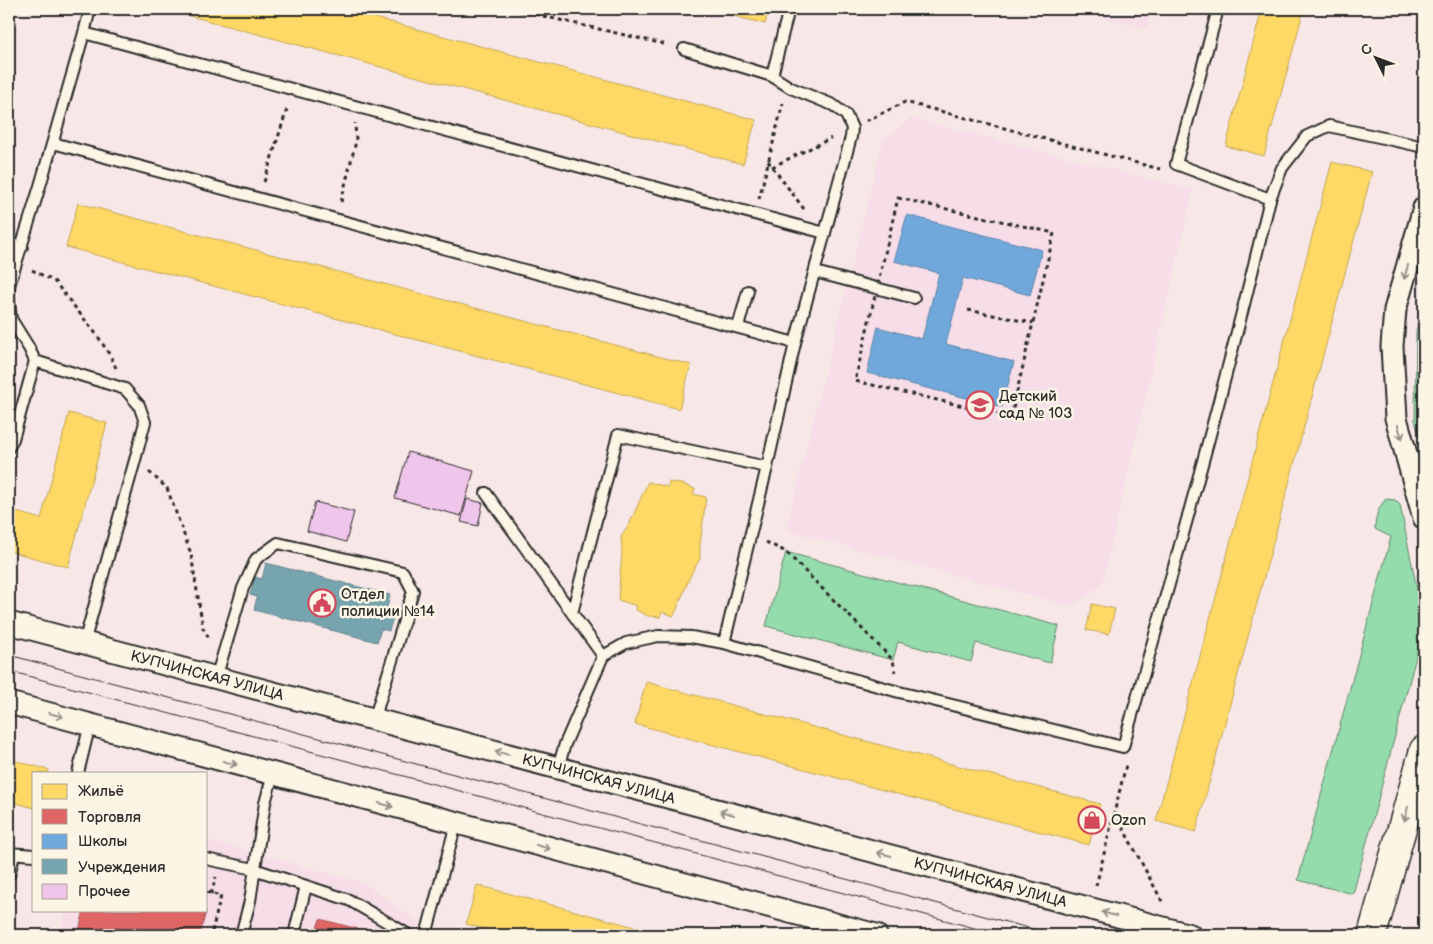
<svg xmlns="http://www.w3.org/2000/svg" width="1433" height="944" viewBox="0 0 1433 944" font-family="'Balsamiq Sans',sans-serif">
<rect width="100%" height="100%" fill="#f8e7e7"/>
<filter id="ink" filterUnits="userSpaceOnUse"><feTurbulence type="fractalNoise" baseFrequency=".02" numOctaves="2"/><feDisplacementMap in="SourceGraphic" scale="10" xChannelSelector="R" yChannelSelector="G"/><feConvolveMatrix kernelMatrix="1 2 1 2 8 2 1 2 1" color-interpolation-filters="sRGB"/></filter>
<g filter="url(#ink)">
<!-- built -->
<g fill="#f6dde8">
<path d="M670,9H720L715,19Z"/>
<path d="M1067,9H1151L1147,28Z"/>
<path d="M911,118L1193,190L1102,585L1070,606L786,530L883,141Z"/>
<path d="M206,840L364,883L435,935H59L66,910H206Z"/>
</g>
<!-- green -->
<g fill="#94dcab" stroke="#60846b">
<path d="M1424,298V458L1415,420L1416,331Z"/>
<path d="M1386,499L1395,500L1400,505L1422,614L1421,638L1353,894L1298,880L1391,537L1375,529C1375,518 1378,507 1386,499Z"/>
<path d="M786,552L1059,626L1050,663L976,643L971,662L898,642L893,660L766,626Z"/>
</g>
<!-- homes -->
<g fill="#ffd966" stroke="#bfa554">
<path d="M164,9H342L756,120L743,164Z"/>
<path d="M723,9H769L765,24L722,13Z"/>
<path d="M1262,9H1304L1264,156L1226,146Z"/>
<path d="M1332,162L1372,172L1196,832L1156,821Z"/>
<path d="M78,203L691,365L679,409L66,247Z"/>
<path d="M69,413L107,423L68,567L9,551V510L41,519Z"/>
<path d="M648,482L668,487L669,482L682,484L695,489L693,494L706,497L700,545V559L692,572L674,616L662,612L660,617L648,616L636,610L637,606L618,600L622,552L621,537L629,525Z"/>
<path d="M1092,604L1115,609L1109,634L1086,630Z"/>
<path d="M646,682L1100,804L1089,845L635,724Z"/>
<path d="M9,759L49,770L48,773H34V808L9,801Z"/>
<path d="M477,885L665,935H509L466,924Z"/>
</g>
<!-- shops -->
<g fill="#e06666" stroke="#aa5454">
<path d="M84,910H204L206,911L200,935H78Z"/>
<path d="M320,919L366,931L365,935H315Z"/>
</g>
<!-- schools -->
<path fill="#6fa8dc" stroke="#5b82a7" d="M907,215L1042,250L1030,295L963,278L946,344L1014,362L1002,407L867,373L878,327L922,339L939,273L894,261Z"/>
<!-- public -->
<path fill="#76a5af" stroke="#608087" d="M266,563L390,595L386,612L394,614L389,631L381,629L377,642L254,610L257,597L250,595L255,577L262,579Z"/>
<!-- building -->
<g fill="#f0c5eb" stroke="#2b2b2b">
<path d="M408,452L474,471L461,516L395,498Z"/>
<path d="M467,499L483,503L478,526L461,522Z"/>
<path d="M315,502L354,512L346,542L307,531Z"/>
</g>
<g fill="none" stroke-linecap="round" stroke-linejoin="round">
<!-- lane casing -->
<g stroke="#2b2b2b" stroke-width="14">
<g id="lane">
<path d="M84,33L825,233"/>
<path d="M684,49L772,76L791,88L833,105L846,115L852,128L851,137L795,343L767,467"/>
<path d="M772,76L789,9"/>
<path d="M53,143L795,343"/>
<path d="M1270,199L1282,168L1307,136L1329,126L1424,147"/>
<path d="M9,243L22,247"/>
<path d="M815,272L914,298"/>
<path d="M738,327L748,291"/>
<path d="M9,447L13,439L35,361"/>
<path d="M486,493L572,613"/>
<path d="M84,643L135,460L145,422L139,405L125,389L35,361L29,348L11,319L9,301V286L40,186L84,33L90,9"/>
<path d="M603,656L572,613L618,435L767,467L724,643"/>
<path d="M216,678L243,588L256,559L278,543L403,572L413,591L374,720"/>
<path d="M558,768L565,744L603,656L626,643L658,636L691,637L724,643L899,692L1123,747C1175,565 1226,383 1270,199L1176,164L1218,9"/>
<path d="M78,773L90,724"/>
<path d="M9,853L34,855"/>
<path d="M206,859L254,869L349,900L409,935"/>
<path d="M9,875L14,855"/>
<path d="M241,935L250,901L265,803L273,774"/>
<path d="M294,935L306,886"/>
<path d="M426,935L456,824"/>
</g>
</g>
<!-- street casing -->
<g stroke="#2b2b2b" stroke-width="25">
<g id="street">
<path d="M1424,208L1395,310L1392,346L1396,418L1424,518"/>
<path id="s1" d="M9,623L1190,935"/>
<path d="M9,703L876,935"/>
</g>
</g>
<!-- secondary casing -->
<g stroke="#2b2b2b" stroke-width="31">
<path id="secondary" d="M1372,935L1424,750"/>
</g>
<!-- path -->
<g stroke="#2b2b2b" stroke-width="3" stroke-dasharray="4 4" stroke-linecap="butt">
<path d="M512,9L668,45"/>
<path d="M866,121L905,102L1160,169"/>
<path d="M768,161L804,209"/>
<path d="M772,167L831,138"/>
<path d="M264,182L288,106"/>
<path d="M898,198L1054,233L1011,417L855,381Z"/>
<path d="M759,199L783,103"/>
<path d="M341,202L356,141L355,123"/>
<path d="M32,270L54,281L97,335L111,357L116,368"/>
<path d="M968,310L1033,323"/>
<path d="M149,472L167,488L191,554L203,628L209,638"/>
<path d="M766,542L786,552L893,660L895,672"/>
<path d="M1115,813L1163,903"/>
<path d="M1096,886L1126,765"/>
<path d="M206,892L221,896L211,935"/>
<path d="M211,894L216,877"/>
</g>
<!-- lane -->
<use href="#lane" stroke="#fcf5e5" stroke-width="10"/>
<!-- street -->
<use href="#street" stroke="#fcf5e5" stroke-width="21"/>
<!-- secondary -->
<use href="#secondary" stroke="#fcf5e5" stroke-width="28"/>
<!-- tram -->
<g stroke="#2b2b2b" stroke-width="1">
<path d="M9,655L1055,935"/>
<path d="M9,671L1001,935"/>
</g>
</g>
<!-- one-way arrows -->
<defs><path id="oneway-shaft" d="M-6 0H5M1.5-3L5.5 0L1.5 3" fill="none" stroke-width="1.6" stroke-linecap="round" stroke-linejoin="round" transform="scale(1.25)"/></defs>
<g stroke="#949088">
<use href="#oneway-shaft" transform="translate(1406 272) rotate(106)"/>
<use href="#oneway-shaft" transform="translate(1400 432) rotate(74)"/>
<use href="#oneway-shaft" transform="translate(56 715) rotate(15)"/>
<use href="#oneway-shaft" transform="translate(502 753) rotate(-165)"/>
<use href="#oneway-shaft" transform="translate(230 763) rotate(15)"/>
<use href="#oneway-shaft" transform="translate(386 805) rotate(15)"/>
<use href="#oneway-shaft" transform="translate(727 813) rotate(-165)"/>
<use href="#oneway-shaft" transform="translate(1406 814) rotate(106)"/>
<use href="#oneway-shaft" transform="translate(543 847) rotate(15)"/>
<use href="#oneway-shaft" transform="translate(884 854) rotate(-165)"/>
<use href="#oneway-shaft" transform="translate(1109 914) rotate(-165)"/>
</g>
</g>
<!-- icons -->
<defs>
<g id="school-ring" transform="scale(1.4375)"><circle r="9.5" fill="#fcf5e5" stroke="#d1495b" stroke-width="1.5"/><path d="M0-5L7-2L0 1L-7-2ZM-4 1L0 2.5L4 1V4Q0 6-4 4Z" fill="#d1495b"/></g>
<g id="civic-ring" transform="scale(1.4375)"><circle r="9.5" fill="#fcf5e5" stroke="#d1495b" stroke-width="1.5"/><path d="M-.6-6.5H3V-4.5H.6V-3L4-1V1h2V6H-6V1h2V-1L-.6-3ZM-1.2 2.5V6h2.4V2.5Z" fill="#d1495b"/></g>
<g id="shop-ring" transform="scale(1.4375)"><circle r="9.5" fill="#fcf5e5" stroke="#d1495b" stroke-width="1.5"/><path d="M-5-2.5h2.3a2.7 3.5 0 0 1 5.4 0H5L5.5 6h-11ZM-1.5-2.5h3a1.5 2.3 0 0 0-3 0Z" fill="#d1495b"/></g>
</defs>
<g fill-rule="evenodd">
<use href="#school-ring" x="980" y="405"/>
<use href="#civic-ring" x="322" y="603"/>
<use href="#shop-ring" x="1092" y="820"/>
</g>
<g text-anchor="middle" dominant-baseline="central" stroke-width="5" stroke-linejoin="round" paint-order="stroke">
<!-- poi labels -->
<g font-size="15" fill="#2b2b2b" stroke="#fcf5e5" text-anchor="start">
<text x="999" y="396">Детский<tspan x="999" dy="17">сад № 103</tspan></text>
<text x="341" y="594">Отдел<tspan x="341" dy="17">полиции №14</tspan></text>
<text x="1111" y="820">Ozon</text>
</g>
<!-- street labels -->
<g font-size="15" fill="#2b2b2b" stroke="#fcf5e5">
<text stroke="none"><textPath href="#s1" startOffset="205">КУПЧИНСКАЯ УЛИЦА</textPath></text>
<text stroke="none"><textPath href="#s1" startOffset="610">КУПЧИНСКАЯ УЛИЦА</textPath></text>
<text stroke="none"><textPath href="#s1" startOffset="1015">КУПЧИНСКАЯ УЛИЦА</textPath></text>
</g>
</g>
<!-- margin -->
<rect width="1433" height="944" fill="none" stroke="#fcf5e5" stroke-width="30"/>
<rect x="15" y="15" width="1403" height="914" fill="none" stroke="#2b2b2b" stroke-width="2" filter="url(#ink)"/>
<!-- legend -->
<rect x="32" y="772" width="175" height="140" fill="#fcf5e5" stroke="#a8a49b"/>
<rect x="42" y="784" width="25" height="15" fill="#ffd966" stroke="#a8a49b"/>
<text x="78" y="796" font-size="15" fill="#2b2b2b">Жильё</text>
<rect x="42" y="809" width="25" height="15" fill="#e06666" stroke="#a8a49b"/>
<text x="78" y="822" font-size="15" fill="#2b2b2b">Торговля</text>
<rect x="42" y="834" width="25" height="15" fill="#6fa8dc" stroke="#a8a49b"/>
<text x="78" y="846" font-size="15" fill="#2b2b2b">Школы</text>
<rect x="42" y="859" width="25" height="15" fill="#76a5af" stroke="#a8a49b"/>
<text x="78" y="872" font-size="15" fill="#2b2b2b">Учреждения</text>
<rect x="42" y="884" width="25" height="15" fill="#f0c5eb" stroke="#a8a49b"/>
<text x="78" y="896" font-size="15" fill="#2b2b2b">Прочее</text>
<!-- north arrow -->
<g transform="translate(1376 58) rotate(312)" stroke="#fcf5e5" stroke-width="4" paint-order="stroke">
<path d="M0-4L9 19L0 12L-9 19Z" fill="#2b2b2b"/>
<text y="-8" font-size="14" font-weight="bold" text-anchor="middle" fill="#2b2b2b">С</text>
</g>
</svg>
